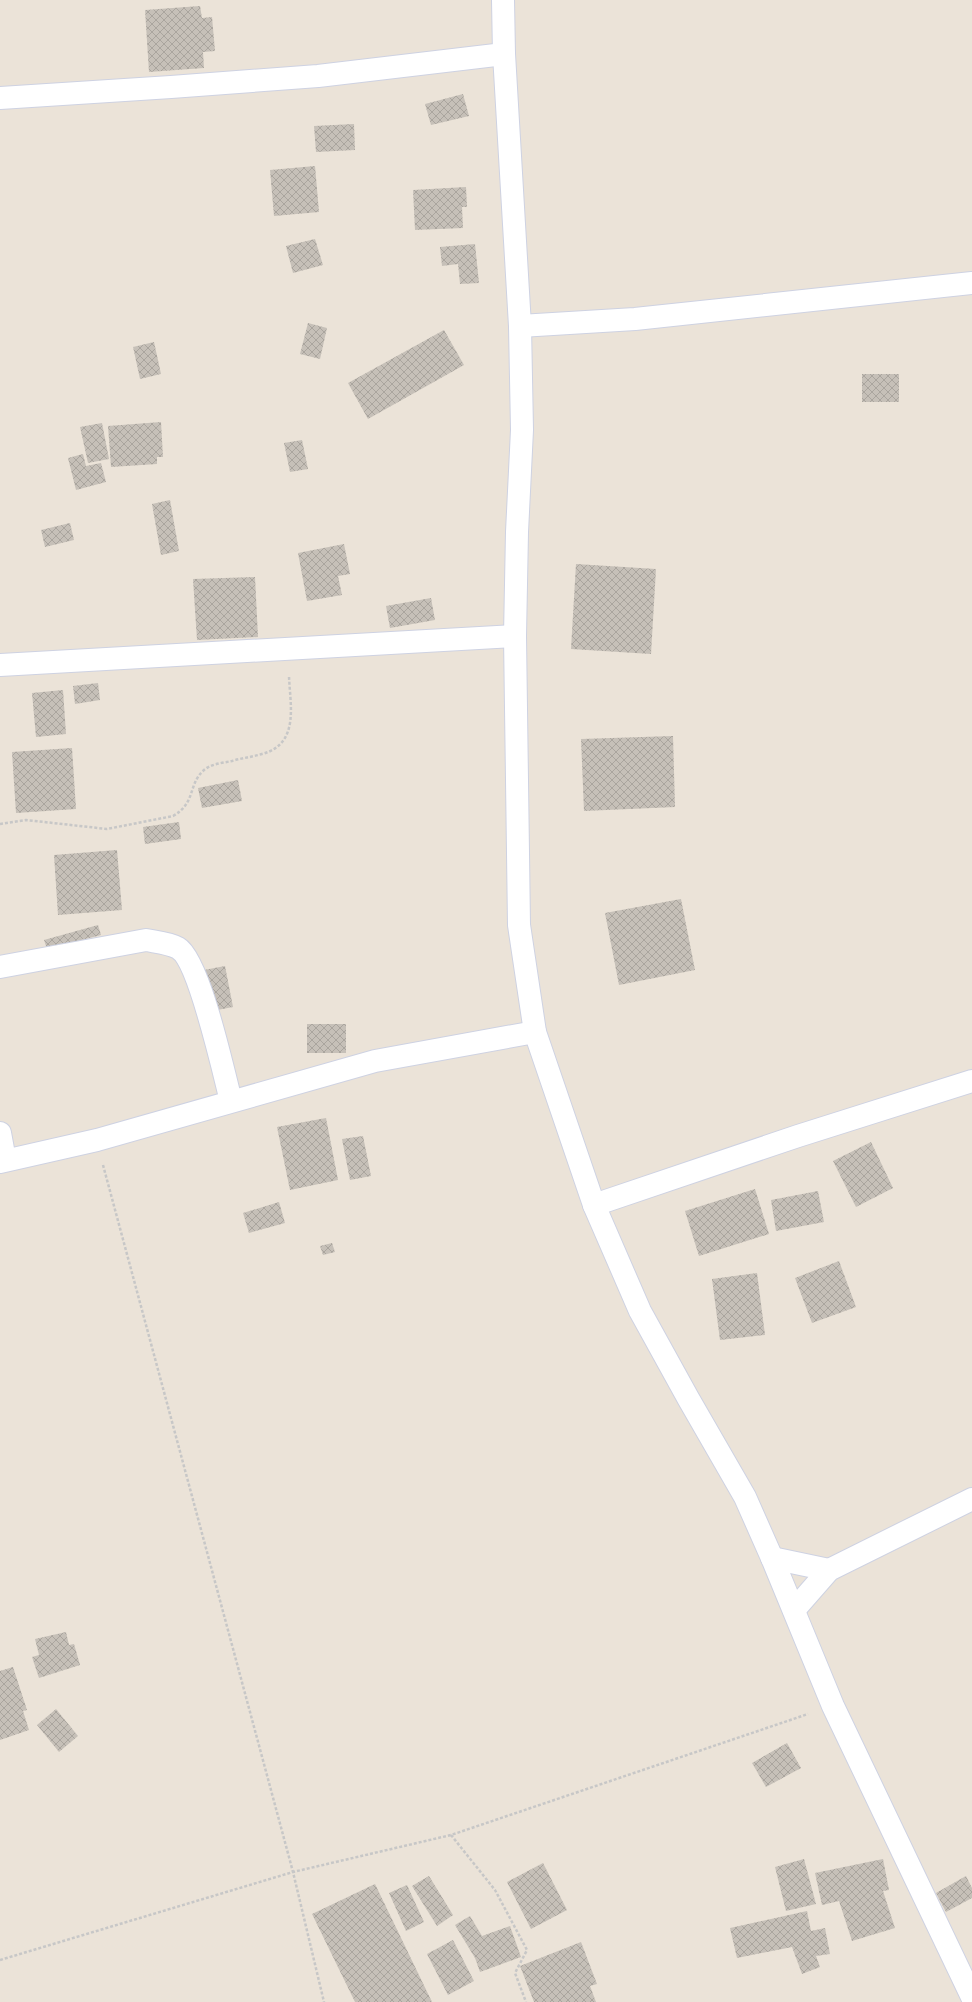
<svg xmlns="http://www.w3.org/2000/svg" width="972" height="2002" viewBox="0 0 972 2002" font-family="Montserrat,sans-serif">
<defs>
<pattern id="building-cross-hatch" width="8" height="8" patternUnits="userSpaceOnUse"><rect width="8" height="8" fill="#c6c0b8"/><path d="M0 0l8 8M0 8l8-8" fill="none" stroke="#aaa59e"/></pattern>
</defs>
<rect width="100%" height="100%" fill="#ebe3d8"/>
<!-- building -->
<g fill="url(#building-cross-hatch)">
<path d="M200,6L202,18L212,17L215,51L203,52L204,68L149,72L145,10Z"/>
<path d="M463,94L469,116L431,125L425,104Z"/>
<path d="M354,124L355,150L316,152L314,126Z"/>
<path d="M315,166L319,212L274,216L270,170Z"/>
<path d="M466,187L467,207H462L463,228L415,230L413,190Z"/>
<path d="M315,239L323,265L293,273L286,246Z"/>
<path d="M475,244L479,283L460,284L458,264L442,266L440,247Z"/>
<path d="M308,323L327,328L320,359L300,354Z"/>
<path d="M444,330L464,365L368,419L348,383Z"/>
<path d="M154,342L161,374L140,379L133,347Z"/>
<rect x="862" y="374" width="37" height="28"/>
<path d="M161,422L163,457H157V464L111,467L108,426Z"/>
<path d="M102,423L109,459L88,463L80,427Z"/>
<path d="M302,440L308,469L290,472L284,443Z"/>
<path d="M83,454L86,466L101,463L106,482L76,490L68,458Z"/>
<path d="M170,500L179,551L161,555L152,504Z"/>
<path d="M70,523L74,540L45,547L41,530Z"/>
<path d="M344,544L350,574L338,576L342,595L307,601L298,553Z"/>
<path d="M576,564L656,569L651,654L571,649Z"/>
<path d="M255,577L258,637L197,640L193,579Z"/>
<path d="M431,598L435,620L390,628L386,606Z"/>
<path d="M98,683L100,700L75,704L73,686Z"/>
<path d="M63,690L66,734L36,737L32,693Z"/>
<path d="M673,736L675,807L584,811L581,739Z"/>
<path d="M72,748L76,809L16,813L12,752Z"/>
<path d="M238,780L242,801L202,808L198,788Z"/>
<path d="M179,822L181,839L145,844L143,827Z"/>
<path d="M117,850L122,910L58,915L54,855Z"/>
<path d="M681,899L695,970L619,985L605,913Z"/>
<path d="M98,925L101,935L47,949L44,940Z"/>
<path d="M225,966L233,1007L212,1011L204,970Z"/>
<rect x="307" y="1024" width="39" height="29"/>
<path d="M326,1118L338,1180L290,1190L277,1127Z"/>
<path d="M363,1136L371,1176L350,1180L342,1139Z"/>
<path d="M871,1142L893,1188L856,1207L833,1161Z"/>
<path d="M755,1189L769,1234L699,1256L685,1211Z"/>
<path d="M818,1191L824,1222L776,1231L771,1200Z"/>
<path d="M279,1202L285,1223L249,1233L243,1213Z"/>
<path d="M332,1243L335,1252L323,1255L320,1246Z"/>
<path d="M839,1261L856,1307L812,1323L795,1278Z"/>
<path d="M757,1273L765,1335L720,1340L712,1279Z"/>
<path d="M66,1632L69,1645L74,1644L80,1665L39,1678L32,1657L39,1655L35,1639Z"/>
<path d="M13,1667L27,1710L23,1711L29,1730L0,1740V1671Z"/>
<path d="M56,1709L78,1736L59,1752L37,1725Z"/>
<path d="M787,1743L801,1768L766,1787L752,1763Z"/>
<path d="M804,1859L816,1904L786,1911L775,1867Z"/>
<path d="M883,1859L889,1890L883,1891L895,1928L852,1941L839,1901L822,1905L815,1873Z"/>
<path d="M543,1863L567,1910L531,1929L507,1882Z"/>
<path d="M429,1876L453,1915L437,1926L412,1886Z"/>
<path d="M966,1876L972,1888V1898L946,1912L936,1893Z"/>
<path d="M375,1884L432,2002H355L312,1914Z"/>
<path d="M407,1885L424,1922L406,1931L389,1893Z"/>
<path d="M807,1911L811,1931L825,1928L830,1954L816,1956L820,1967L802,1974L792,1947L737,1958L730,1928Z"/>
<path d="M470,1916L482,1936L510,1926L521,1957L480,1972L475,1958L455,1925Z"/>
<path d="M453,1940L474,1981L448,1995L427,1954Z"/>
<path d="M581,1942L597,1984L590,1986L596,2002H534L520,1966Z"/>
</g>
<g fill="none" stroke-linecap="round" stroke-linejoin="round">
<!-- minor casing -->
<g stroke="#ced2e2" stroke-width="24">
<g id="minor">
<path d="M503,0L504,54L520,326L522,430L517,532L515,636L519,925L535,1032L594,1205L640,1311L688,1398L745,1497L772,1558L833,1706L972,1997"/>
<path d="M0,98L171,87L318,76L504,54"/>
<path d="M520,326L635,319L972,283"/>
<path d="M0,665L515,636"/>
<path d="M0,967L146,940C156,942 169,943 178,948C199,960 224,1074 231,1101"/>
<path d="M0,1133L5,1160"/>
<path d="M0,1162L97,1140L375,1061L535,1032"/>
<path d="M594,1205L798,1136L972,1081"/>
<path d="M772,1558L829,1570"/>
<path d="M794,1610L829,1570L972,1499"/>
</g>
</g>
<!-- path -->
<g stroke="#c7c7c7" stroke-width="2.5" stroke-dasharray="3 2" stroke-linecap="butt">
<path d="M0,824L26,820L107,829L173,816C196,803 188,785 203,771C210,764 222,763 232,761C242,758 252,757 262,754C300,744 290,705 289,676"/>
<path d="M103,1165L293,1872L324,2002"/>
<path d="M451,1835L495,1890L527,1950L515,1973L526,2002"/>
<path d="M0,1960L293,1872L451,1835L808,1714"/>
</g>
<!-- minor -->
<use href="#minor" stroke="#fff" stroke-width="22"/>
</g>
</svg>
